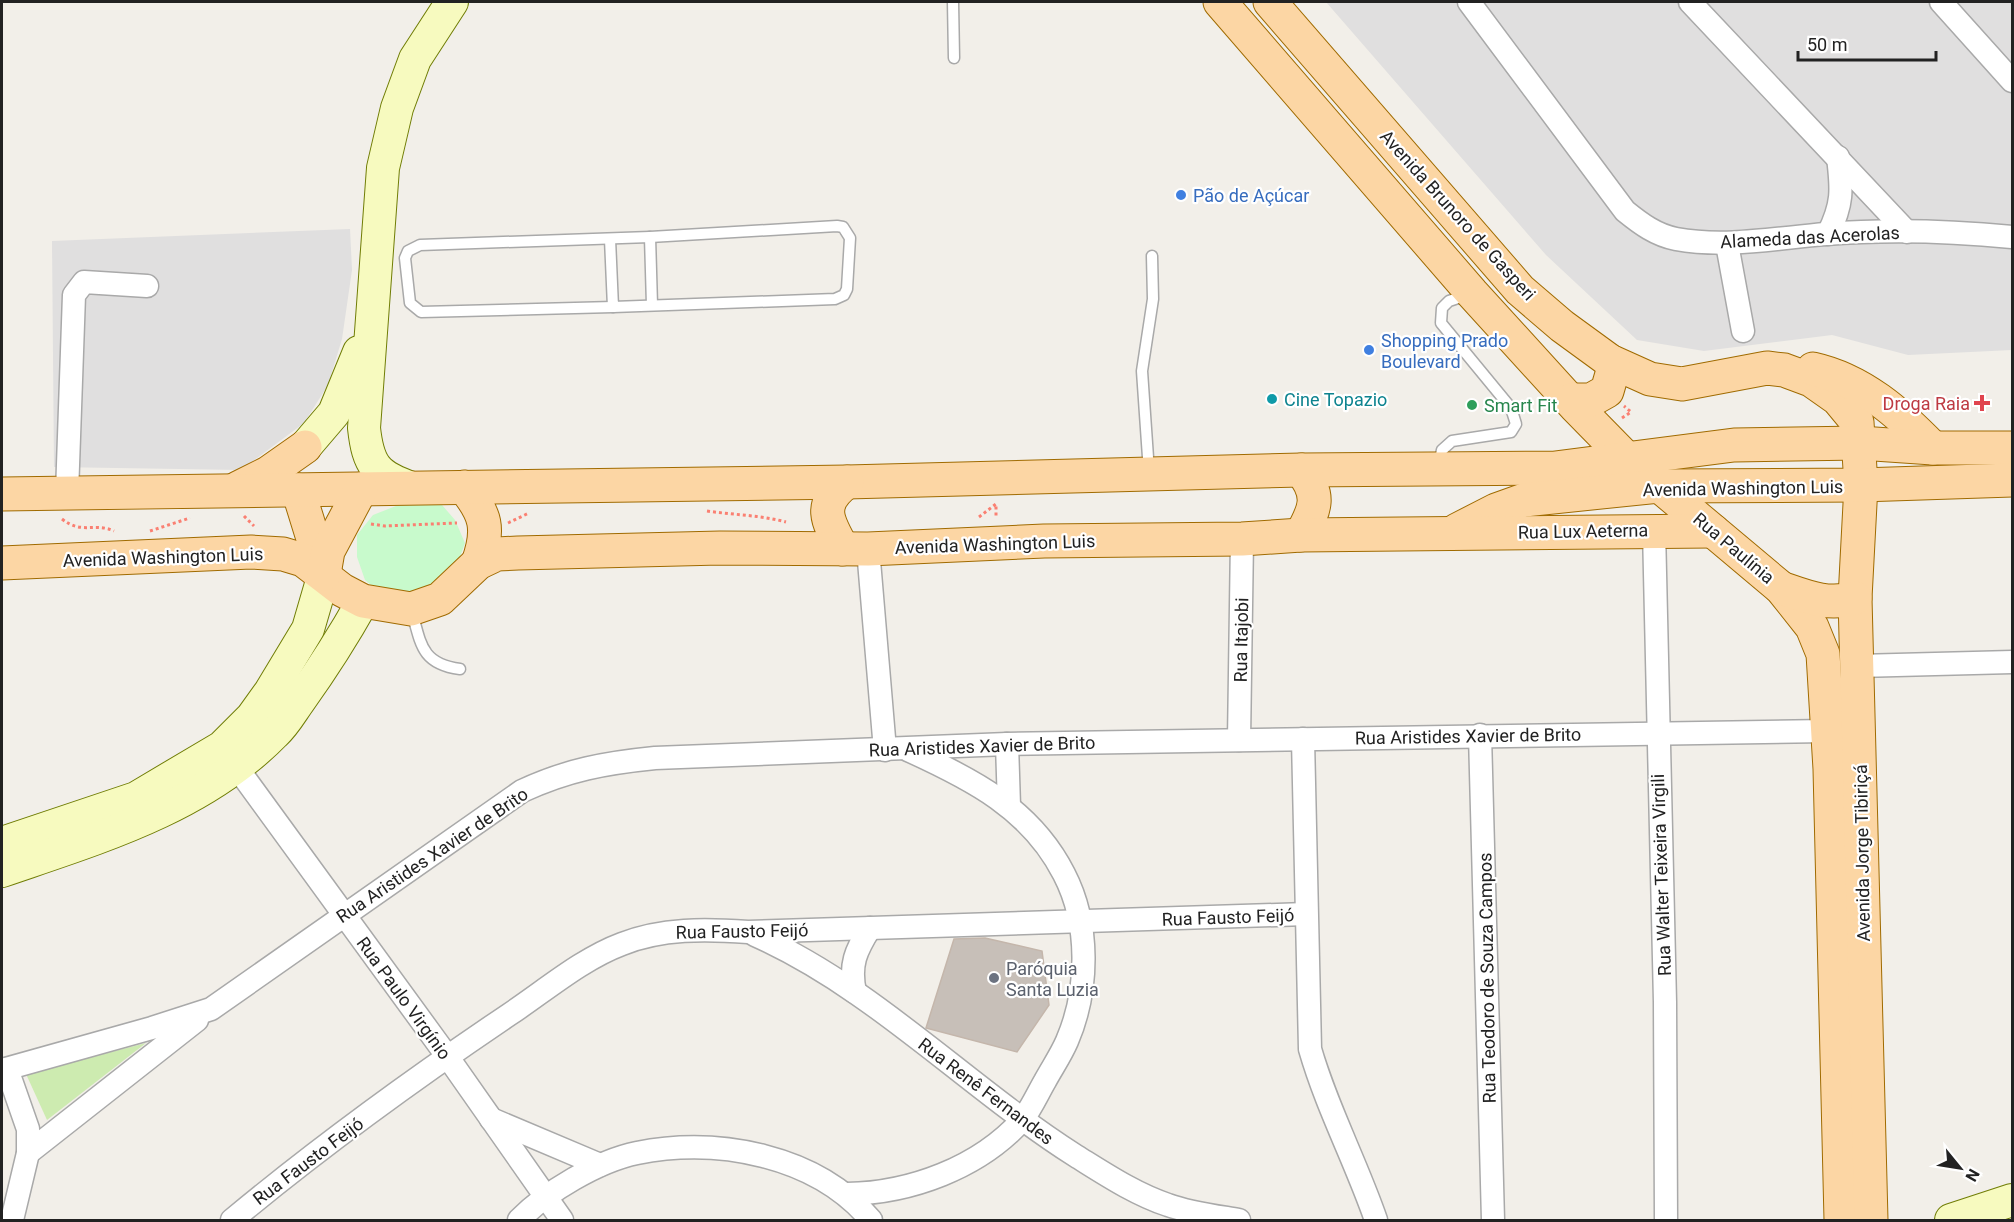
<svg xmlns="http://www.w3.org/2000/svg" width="2014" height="1222" viewBox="0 0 2014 1222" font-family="Roboto,sans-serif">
<rect width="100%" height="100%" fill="#f2efe9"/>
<!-- residential -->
<g fill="#e0dfdf">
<path d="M1326,2H2012V350L1908,355L1832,335L1704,351L1637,340L1546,255Z"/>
<path d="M350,229L352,270L342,339L328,385L304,423L241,470L54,467L52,241Z"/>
</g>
<!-- grass -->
<path fill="#cdebb0" d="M146,1043L47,1120L26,1074Z"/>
<!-- park -->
<path fill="#c8facc" d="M401,504L442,505L455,520L465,543L454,573L427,595L379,592L365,580L357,557V535L373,515Z"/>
<!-- building -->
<path fill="#c7bfb8" stroke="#c4b6ab" stroke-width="1.5" d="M985,938L1042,951L1049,1005L1017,1052L926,1028L954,939Z"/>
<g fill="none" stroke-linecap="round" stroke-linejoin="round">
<!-- lane casing -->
<g stroke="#a9a9a9" stroke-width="13">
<g id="lane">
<path d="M953,2L954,58"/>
<path d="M610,239L613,307L835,299L844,295L847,289L850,238L843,227L837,226L650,237"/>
<path d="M613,307L421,312L410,303L405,258L408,251L420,245L650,237L652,305"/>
<path d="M1439,465L1442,450L1452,441L1511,432L1516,424L1511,408L1441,323L1442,308L1449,301L1467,295"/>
<path d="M1149,472L1142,371L1153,299L1152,256"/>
<path d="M412,612C421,645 422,664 460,669"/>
</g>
</g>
<!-- street casing -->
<g stroke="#a9a9a9" stroke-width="25">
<g id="street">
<path d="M1469,2L1625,211C1641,224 1656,235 1676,239C1726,248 1776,238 1826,234C1888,229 1951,231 2012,237"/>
<path d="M1690,2L1907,232"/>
<path d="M1941,2L2012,81"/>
<path d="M1828,234C1843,204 1842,190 1838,157"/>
<path d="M1727,244L1743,331"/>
<path d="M67,493L74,295L84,282L147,286"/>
<path d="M1654,530L1665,1002L1666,1220"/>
<path d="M868,549L885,750"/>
<path d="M1858,666L2012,662"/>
<path d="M1480,735L1493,1220"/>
<path d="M1303,739L1310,1049C1327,1108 1356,1162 1376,1220"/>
<path d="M1239,740L1242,539"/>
<path d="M1007,744L1009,806"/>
<path d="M227,754L447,1056L562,1220"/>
<path d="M755,935C874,988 966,1086 1076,1156C1105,1174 1135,1194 1168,1205C1190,1213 1215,1216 1239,1220"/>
<path d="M855,992C849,965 856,950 870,928"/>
<path d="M7,1069L28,1129V1153L12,1220"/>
<path d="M2,1070L152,1028L211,1009L522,791C567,770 605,763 655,758L1007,744L1827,731"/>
<path d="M491,1119L600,1165"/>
<path d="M28,1153L197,1020"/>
<path d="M847,1194C910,1193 979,1168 1022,1120C1031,1109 1038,1093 1045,1081C1052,1068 1061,1055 1067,1041C1089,990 1090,924 1064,874C1031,809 972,779 908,750"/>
<path d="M232,1220C320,1147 415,1078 510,1014C546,990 582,959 622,944C662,928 706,929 748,932L1306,914"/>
<path d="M519,1220C546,1192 598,1161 637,1153C718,1137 816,1155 871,1220"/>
</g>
</g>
<!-- secondary casing -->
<g stroke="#707d05" stroke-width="34">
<g id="secondary">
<path d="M305,447L334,413L359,352"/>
<path d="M412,488C376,476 368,465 364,428L383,168L397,108L415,59L452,2"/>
<path d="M2,843L136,798L222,747L252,717L270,692L308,629L324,574"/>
<path d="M2,871C98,838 202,808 275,733C285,724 292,711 300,700C323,668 344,635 363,601"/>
<path d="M1951,1220L2012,1200"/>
</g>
</g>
<!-- primary casing -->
<g stroke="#a06b00" stroke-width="35">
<g id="primary">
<path d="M1220,2L1472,293L1575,406L1625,457L1781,588L1812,627L1823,654L1830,769L1841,1220"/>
<path d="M1270,2L1520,290L1562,326L1610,361L1650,379L1682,384L1767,368L1784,370L1811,380L1838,399L1857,422L1861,485L1855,598L1871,1220"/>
<path d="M1813,369C1862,380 1899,413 1933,448"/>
<path d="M1572,400H1591L1607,391L1614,367L1610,361"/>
<path d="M464,487C486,514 490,529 478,563"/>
<path d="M238,488L268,473L305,447"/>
<path d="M298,490L324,574"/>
<path d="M2,494L847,482L1301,470L1555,468L1734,445L1860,443L1933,448H2012"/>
<path d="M1457,530L1496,510L1524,500L1659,486L1861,485L2012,480"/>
<path d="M1301,535C1316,508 1321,495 1301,470"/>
<path d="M843,549C827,521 817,504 847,482"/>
<path d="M2,563L251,552L283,554L303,560L342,590L363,601L411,609L440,599L478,563L497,554L518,553L720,548L868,549L1044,541L1242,539L1301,535L1713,531"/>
<path d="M324,574L328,551L361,489"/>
<path d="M1781,588C1807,597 1828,606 1855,598"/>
</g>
</g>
<!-- path -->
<g stroke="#fa8072" stroke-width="3" stroke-dasharray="3 3" stroke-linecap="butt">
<path d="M1622,418L1631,412L1624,406"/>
<path d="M707,511C734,515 760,515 786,522"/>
<path d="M244,516L254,526"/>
<path d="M979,517L996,504V517"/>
<path d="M62,519C82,535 94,522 114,531"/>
<path d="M508,523L529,513"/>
<path d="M371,524L385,526L457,523"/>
<path d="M150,531L190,518"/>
</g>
<!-- lane -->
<use href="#lane" stroke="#fff" stroke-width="10"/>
<!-- street -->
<use href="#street" stroke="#fff" stroke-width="22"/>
<!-- secondary -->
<use href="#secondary" stroke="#f7fabf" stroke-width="32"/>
<!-- primary -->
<use href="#primary" stroke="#fcd6a4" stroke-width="33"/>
</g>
<!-- markers -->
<g fill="#3f7fe0" stroke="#fff" stroke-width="2">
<circle cx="1181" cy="195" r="6"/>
<circle cx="1369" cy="350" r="6"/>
</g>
<circle fill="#0f9aa8" stroke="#fff" stroke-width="2" cx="1272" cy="399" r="6"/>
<path fill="#e0444e" stroke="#fff" stroke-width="2" d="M1979 394h6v6h6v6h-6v6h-6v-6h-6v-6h6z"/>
<circle fill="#2e9e5b" stroke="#fff" stroke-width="2" cx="1472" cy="405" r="6"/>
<circle fill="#6b7280" stroke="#fff" stroke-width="2" cx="994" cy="978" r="6"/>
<g text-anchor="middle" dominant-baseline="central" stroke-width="4.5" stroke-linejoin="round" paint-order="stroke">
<!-- shop labels -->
<g font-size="18" fill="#366cbe" stroke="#fff" text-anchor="start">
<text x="1193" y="195">Pão de Açúcar</text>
<text x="1381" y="340">Shopping Prado<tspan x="1381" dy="21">Boulevard</tspan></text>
</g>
<!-- street labels -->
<g font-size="18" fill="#222" stroke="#fff">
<text transform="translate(1458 215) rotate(48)">Avenida Brunoro de Gasperi</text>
<text transform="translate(1810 237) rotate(-3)">Alameda das Acerolas</text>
<text transform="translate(1743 488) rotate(-1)">Avenida Washington Luis</text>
<text transform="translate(1583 531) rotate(-1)">Rua Lux Aeterna</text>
<text transform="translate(995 544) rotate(-2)">Avenida Washington Luis</text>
<text transform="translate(1734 548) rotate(40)">Rua Paulínia</text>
<text transform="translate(163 557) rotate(-2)">Avenida Washington Luis</text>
<text transform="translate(1241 640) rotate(-89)">Rua Itajobi</text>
<text transform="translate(1468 736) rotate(-1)">Rua Aristides Xavier de Brito</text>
<text transform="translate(982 746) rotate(-2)">Rua Aristides Xavier de Brito</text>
<text transform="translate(1862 853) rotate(-91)">Avenida Jorge Tibiriçá</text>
<text transform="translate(432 855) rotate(-34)">Rua Aristides Xavier de Brito</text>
<text transform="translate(1661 875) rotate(-92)">Rua Walter Teixeira Virgili</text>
<text transform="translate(1228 917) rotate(-2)">Rua Fausto Feijó</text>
<text transform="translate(742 931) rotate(-1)">Rua Fausto Feijó</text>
<text transform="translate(1487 978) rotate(-91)">Rua Teodoro de Souza Campos</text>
<text transform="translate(404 998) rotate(54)">Rua Paulo Virgínio</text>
<text transform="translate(986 1091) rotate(37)">Rua Renê Fernandes</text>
<text transform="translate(308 1161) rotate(-37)">Rua Fausto Feijó</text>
</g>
<!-- culture labels -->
<g font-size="18" fill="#0d838f" stroke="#fff" text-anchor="start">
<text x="1284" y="399">Cine Topazio</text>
</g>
<!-- health labels -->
<g font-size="18" fill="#be3a42" stroke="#fff" text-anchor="end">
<text x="1970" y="403">Droga Raia</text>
</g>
<!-- leisure labels -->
<g font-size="18" fill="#27864d" stroke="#fff" text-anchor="start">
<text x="1484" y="405">Smart Fit</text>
</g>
<!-- worship labels -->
<g font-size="18" fill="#5b616d" stroke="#fff" text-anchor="start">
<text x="1006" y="968">Paróquia<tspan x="1006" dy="21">Santa Luzia</tspan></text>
</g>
</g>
<!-- border -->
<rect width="2014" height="1222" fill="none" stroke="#222222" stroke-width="6"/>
<!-- north arrow -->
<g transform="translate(1960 1168) rotate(120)" stroke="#ffffff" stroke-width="4.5" paint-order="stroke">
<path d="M0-4.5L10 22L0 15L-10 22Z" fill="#222222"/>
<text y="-9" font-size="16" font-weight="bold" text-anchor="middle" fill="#222222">N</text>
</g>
<!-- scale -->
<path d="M1798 51v9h138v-9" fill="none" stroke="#222222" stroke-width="3"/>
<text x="1807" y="51" font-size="18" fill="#222222" stroke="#ffffff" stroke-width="4.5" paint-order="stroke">50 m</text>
</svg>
